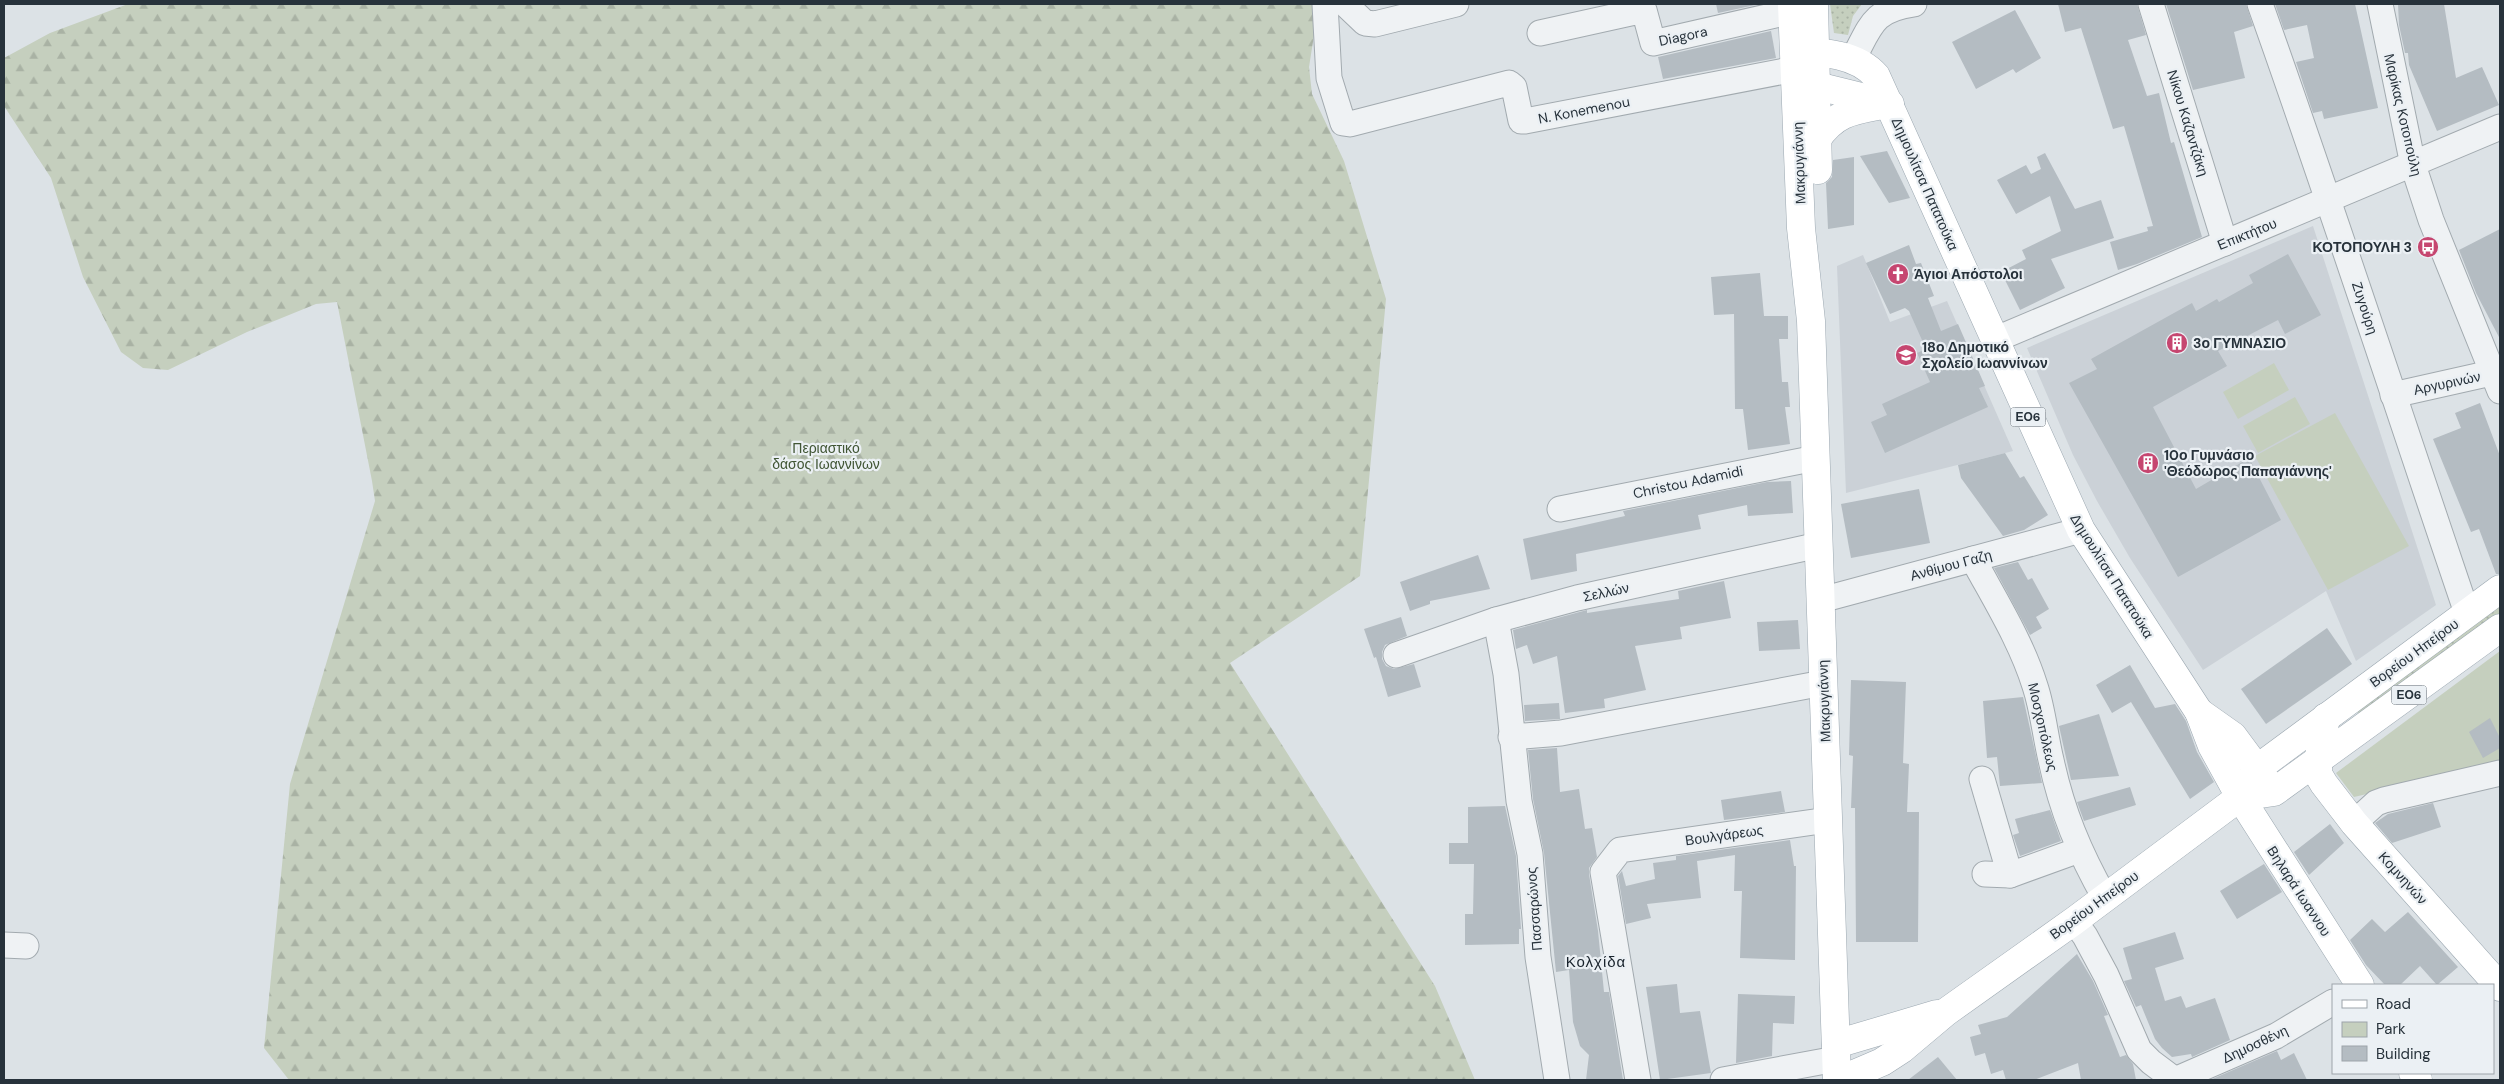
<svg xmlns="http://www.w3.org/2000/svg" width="2504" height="1084" viewBox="0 0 2504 1084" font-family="'DM Sans',sans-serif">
<defs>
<pattern id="grass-dots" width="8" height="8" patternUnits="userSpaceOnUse" patternTransform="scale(1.25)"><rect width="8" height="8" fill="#c5cfbe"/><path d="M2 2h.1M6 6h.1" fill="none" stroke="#a9b2a4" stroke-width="1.8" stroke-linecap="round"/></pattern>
<pattern id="forest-firs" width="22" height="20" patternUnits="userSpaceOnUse" patternTransform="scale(1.25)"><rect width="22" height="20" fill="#c5cfbe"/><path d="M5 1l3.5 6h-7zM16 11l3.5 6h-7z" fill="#a9b2a4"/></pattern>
</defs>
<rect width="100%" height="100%" fill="#dce2e6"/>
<!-- built -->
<g fill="#cbd1d7">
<path d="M2313,226L2436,605L2356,661L2326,591L2203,670L2130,558L2097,501L2073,455L2027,348Z"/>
<path d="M1863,255L1890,322L1947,301L2013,451L1846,493L1837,266Z"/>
</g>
<!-- grass -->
<g fill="url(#grass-dots)">
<path d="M1830,4H1862L1853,16L1848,35L1834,33Z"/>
<path d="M2500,604V614L2360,716L2357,711Z"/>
</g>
<!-- forest -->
<path fill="url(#forest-firs)" d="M128,4H1319L1309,67L1312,94L1344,161L1386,299L1360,576L1230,663L1435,986L1475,1080H289L264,1048L290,784L375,501L372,481L337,302L316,304L247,332L168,370L143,368L121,352L83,277L51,178L4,106V58L50,33Z"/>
<!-- park -->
<g fill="#c5cfbe">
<path d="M2274,363L2289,390L2238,419L2223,392Z"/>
<path d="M2295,397L2310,424L2258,453L2243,426Z"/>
<path d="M2335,413L2409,546L2328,590L2255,456Z"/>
<path d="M2500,651V763L2354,797L2336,773Z"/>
</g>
<!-- building -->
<g fill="#b4bcc2">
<path d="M1716,4H1760L1718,13Z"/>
<path d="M2058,4H2137L2146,35L2128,40L2147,96L2159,93L2171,143L2174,142L2202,237L2137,264L2118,270L2110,242L2148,231L2147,227L2153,226L2124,126L2113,129L2081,28L2065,32Z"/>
<path d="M2166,4H2246L2253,26L2234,32L2245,78L2193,90Z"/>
<path d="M2275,4H2355L2378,108L2324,119L2322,111L2313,113L2296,62L2314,58L2307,25L2284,30Z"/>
<path d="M2398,4H2444L2456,78L2482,67L2499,105L2437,131L2409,65L2408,53H2405L2399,25Z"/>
<path d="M2015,10L2041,58L2016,73L2013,69L1976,89L1952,42Z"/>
<path d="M1771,31L1776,58L1663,79L1658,57Z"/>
<path d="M1887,151L1910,198L1889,203L1860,156Z"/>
<path d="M2045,153L2075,209L2101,200L2114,238L2051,259L2065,288L2020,310L2001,272L2026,259L2022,250L2061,231L2050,196L2016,214L1997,180L2026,165L2031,174L2041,169L2037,157Z"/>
<path d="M1854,157V225L1828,229L1826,183L1832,177L1833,160Z"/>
<path d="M2500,229V339L2476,293L2459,250Z"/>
<path d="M1909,245L1916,264L1921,263L1934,296L1928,298L1941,331L1958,324L1985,386L1979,388L1988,407L1885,453L1871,422L1887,415L1882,404L1930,382L1917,353L1926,349L1909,311L1905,308L1890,314L1866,263Z"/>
<path d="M2288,254L2321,315L2285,334L2278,320L2218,351L2227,366L2153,407L2196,489L2249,458L2281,520L2178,577L2069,383L2097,369L2091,359L2192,303L2196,311L2217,299L2219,302L2253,283L2249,275Z"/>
<path d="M1760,273L1764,316H1788V339H1779L1782,382H1788L1790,407H1785L1790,444L1748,450L1743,409H1735L1734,314L1714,315L1711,277Z"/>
<path d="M2480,403L2500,456V574H2496L2479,529L2471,532L2433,439L2461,428L2455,413Z"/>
<path d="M2005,453L2020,478L2024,476L2048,515L2024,530L2003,536L1961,478L1958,465Z"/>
<path d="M1791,481L1793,513L1748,516L1747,505L1698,515L1701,529L1576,554L1577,571L1531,580L1523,539L1625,516L1623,511L1767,482Z"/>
<path d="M1919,489L1930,543L1851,558L1841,504Z"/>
<path d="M1478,555L1490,589L1430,601V604L1410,611L1400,582Z"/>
<path d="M2018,562L2028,580L2032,578L2049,609L2036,617L2042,628L2030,635L1994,568Z"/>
<path d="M1724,581L1731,618L1680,627L1682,639L1635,646L1646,690L1604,699L1605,708L1565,713L1557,656L1533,664L1527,645L1516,649L1513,630L1587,610V613L1679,599L1678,591Z"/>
<path d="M1401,617L1407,636L1385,645L1382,652V659L1386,666L1394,669L1414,664L1421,687L1388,697L1376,657L1374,658L1364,629Z"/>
<path d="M1798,620L1800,649L1759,651L1757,622Z"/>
<path d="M2327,628L2352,664L2266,724L2241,689Z"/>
<path d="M2130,665L2155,708L2175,704L2186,721L2197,752L2214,782L2190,799L2131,702L2112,713L2096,685Z"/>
<path d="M1851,680L1906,682L1903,763L1909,764L1907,812H1919L1918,942H1856L1855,808H1851L1853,756L1849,755Z"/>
<path d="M2023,697L2042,783L2000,786L1997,757L1987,758L1983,701Z"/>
<path d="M1559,703L1560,719L1525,721L1524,705Z"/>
<path d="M2099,714L2119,776L2071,780L2059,726Z"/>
<path d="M2490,718L2500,738V748L2483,758L2469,732Z"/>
<path d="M1557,748L1560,792L1579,789L1585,829L1592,828L1597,857L1589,868V874L1598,931L1604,992H1609L1623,1080H1586L1589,1055L1580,1046L1573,1022L1569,970L1556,972L1544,853L1533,799L1528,750Z"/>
<path d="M2130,787L2136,805L2084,821L2077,802Z"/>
<path d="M1781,791L1785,812L1724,820L1721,800Z"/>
<path d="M2433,803L2441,827L2392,843L2375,823L2388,814Z"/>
<path d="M1505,806L1516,856L1521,929H1519V944L1465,945V914H1473L1474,864H1449V843H1468V807Z"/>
<path d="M2050,810L2061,841L2020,856L2013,835L2019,833L2015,819Z"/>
<path d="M2330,824L2344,843L2309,875L2294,852Z"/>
<path d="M1790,840L1794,866H1796L1795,960L1740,958L1742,891H1734L1735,855L1697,861L1701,898L1647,904L1651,918L1626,924L1618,876L1622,871L1626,886L1655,879L1653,863L1676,860V856Z"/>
<path d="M2264,864L2282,892L2237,919L2220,891Z"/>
<path d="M2408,912L2458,967L2437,985L2420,966L2400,985H2385L2366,965L2350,940L2372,919L2385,932Z"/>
<path d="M2175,932L2184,959L2155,968L2165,1001L2181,996L2186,1008L2215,998L2230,1040L2192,1057L2191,1054L2172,1057L2162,1048L2155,1039L2141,1005L2136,1007L2124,981L2132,979L2123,948Z"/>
<path d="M2077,954L2093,981L2108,1015L2104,1016L2120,1057L2126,1055L2133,1064L2136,1080H2081L2078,1063L2034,1080H2006L2003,1070L1991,1074L1985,1053L1975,1056L1970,1037L1981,1034L1978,1025L2007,1017Z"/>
<path d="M1677,984L1680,1013L1700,1011L1711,1073L1660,1080L1646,987Z"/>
<path d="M1738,994L1795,996L1794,1024L1773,1023L1772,1056L1736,1063Z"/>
<path d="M2277,1051L2281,1060L2294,1053L2307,1080H2210Z"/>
<path d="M1938,1057L1957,1080H1908Z"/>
</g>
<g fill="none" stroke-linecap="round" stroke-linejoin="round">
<!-- minor casing -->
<g stroke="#a2aaaf" stroke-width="27">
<g id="minor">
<path d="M1325,4L1329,78L1343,123L1350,124L1509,83L1514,87L1521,121H1525L1795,69"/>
<path d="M1345,4L1365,23L1375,24L1456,4"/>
<path d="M2151,4L2225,243"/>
<path d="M2260,4C2332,206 2398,410 2467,613"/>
<path d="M2380,4L2413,165L2431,220L2500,391"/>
<path d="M1540,33L1644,10L1653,43L1793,11"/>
<path d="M1853,59C1871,26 1872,10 1914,4"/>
<path d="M1994,340L2500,127"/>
<path d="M2393,395L2500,371"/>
<path d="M1560,509L1816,458"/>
<path d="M1973,559C1995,600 2021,641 2035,686C2043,710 2045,735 2051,760C2062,811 2079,852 2105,898"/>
<path d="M1821,600L2081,530"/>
<path d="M1496,620L1506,674L1519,801L1530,854L1538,957L1557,1080"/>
<path d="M1396,655L1496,620L1577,598L1819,545"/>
<path d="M1511,737L1561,733L1823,683"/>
<path d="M1982,779L2010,875"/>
<path d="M2354,823L2376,803L2384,800L2500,773"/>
<path d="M1985,874L2010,875L2079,850"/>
<path d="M2074,921L2085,936L2106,975L2139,1050L2151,1062L2175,1080"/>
<path d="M4,945L26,946"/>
<path d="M1638,1080L1603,872L1620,850L1828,820"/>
<path d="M1723,1080L1836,1059"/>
<path d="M2175,1080L2276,1036L2333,1002"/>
</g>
</g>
<!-- major casing -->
<g stroke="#9ca8b1" stroke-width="29">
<g id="major">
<path d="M1792,4L1801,228L1811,321L1837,1080"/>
<path d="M1814,4L1818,170"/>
<path d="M1795,51C1823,52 1857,54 1876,76L2081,530L2199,712L2212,746L2240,797L2360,985"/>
<path d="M1799,85L1817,86L1890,104"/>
<path d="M1817,139C1836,112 1852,111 1883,105"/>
<path d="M2199,712L2233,736L2267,782"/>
<path d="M2326,717L2318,762V774L2324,784L2354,823L2500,987"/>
<path d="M2240,797L2274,792L2500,628"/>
<path d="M1836,1044L1937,1014"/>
<path d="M2413,1073L2418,1080"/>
<path d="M1840,1080L1882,1062L1902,1049L1946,1012L2074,921L2240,797L2258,768L2500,589"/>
</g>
</g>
<!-- minor -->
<use href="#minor" stroke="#eff2f4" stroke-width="25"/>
<!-- major -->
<use href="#major" stroke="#fff" stroke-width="28"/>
</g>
<!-- icons -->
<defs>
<g id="bus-disc" transform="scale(1.125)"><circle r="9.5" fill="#c64670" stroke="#ebf0f4"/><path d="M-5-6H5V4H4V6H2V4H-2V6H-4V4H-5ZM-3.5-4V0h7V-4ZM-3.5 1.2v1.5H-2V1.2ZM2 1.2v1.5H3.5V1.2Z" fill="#fff"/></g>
<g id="church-disc" transform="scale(1.125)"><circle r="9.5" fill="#c64670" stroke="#ebf0f4"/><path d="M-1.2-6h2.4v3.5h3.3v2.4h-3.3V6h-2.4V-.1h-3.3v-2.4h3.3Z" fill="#fff"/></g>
<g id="building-disc" transform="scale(1.125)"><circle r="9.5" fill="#c64670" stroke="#ebf0f4"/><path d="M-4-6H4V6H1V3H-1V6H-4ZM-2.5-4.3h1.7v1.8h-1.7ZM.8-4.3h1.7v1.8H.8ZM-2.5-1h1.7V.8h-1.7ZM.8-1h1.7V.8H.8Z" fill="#fff"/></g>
<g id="school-disc" transform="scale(1.125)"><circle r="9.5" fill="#c64670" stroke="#ebf0f4"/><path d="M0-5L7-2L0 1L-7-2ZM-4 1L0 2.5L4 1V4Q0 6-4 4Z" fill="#fff"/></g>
</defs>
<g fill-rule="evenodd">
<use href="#bus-disc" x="2428" y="247"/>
<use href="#church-disc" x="1898" y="274"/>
<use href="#building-disc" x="2177" y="343"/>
<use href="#school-disc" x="1906" y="355"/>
<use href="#building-disc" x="2148" y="463"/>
</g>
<g text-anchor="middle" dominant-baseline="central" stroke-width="4.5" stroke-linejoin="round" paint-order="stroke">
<!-- shield labels -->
<g fill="#ebf0f4" stroke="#626b72" stroke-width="1">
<rect x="2010.5" y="407.5" width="35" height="19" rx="4"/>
<rect x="2391.5" y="685.5" width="35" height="19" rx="4"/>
</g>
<g font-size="12" font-weight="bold" fill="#27323b">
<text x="2028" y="417">ΕΟ6</text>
<text x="2409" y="695">ΕΟ6</text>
</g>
<!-- street labels -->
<g font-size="14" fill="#27323b" stroke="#ebf0f4">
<text transform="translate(1683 36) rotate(-12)">Diagora</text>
<text transform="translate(1584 110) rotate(-11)">N. Konemenou</text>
<text transform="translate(2403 115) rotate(77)">Μαρίκας Κοτοπούλη</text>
<text transform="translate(2188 123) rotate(73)">Νίκου Καζαντζάκη</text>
<text transform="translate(1799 163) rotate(-92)">Μακρυγιάννη</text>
<text transform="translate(1925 184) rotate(66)">Δημουλίτσα Πατατούκα</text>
<text transform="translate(2247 234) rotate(-22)">Επικτήτου</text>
<text transform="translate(2365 308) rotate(72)">Ζυγούρη</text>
<text transform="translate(2447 383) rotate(-12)">Αργυρινών</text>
<text transform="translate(1688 482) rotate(-12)">Christou Adamidi</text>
<text transform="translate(1951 565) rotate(-15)">Ανθίμου Γαζη</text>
<text transform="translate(2112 576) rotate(58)">Δημουλίτσα Πατατούκα</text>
<text transform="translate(1606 592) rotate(-12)">Σελλών</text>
<text transform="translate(2414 653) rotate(-36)">Βορείου Ηπείρου</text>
<text transform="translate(1824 701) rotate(-92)">Μακρυγιάννη</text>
<text transform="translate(2043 727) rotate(77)">Μοσχοπόλεως</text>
<text transform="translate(1724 835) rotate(-8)">Βουλγάρεως</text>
<text transform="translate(2403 878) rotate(48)">Κομνηνών</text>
<text transform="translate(2299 891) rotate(57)">Βηλαρά Ιωαννου</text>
<text transform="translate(2094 905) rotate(-36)">Βορείου Ηπείρου</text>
<text transform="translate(1534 909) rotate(-94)">Πασσαρώνος</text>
<text transform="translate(2255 1044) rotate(-25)">Δημοσθένη</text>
</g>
<!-- poi labels -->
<g font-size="14" font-weight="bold" fill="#27323b" stroke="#ebf0f4" text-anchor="start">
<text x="2412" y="247" text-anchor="end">ΚΟΤΟΠΟΥΛΗ 3</text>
<text x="1914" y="274">Άγιοι Απόστολοι</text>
<text x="2193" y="343">3ο ΓΥΜΝΑΣΙΟ</text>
<text x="1922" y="347">18ο Δημοτικό<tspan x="1922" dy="16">Σχολείο Ιωαννίνων</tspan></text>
<text x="2164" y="455">10ο Γυμνάσιο<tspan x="2164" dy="16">'Θεόδωρος Παπαγιάννης'</tspan></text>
</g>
<!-- park labels -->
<g font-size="14" fill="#415635" stroke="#ebf0f4">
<text x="826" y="448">Περιαστικό<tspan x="826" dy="16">δάσος Ιωαννίνων</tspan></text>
</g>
<!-- neighbourhood labels -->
<g font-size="15" letter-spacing="1" fill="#19232c" stroke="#ebf0f4">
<text x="1596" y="962">Κολχίδα</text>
</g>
</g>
<!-- border -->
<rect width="2504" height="1084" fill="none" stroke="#27323b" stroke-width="10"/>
<!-- legend -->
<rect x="2332" y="984" width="162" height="90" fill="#ebf0f4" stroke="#9da4aa"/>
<rect x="2342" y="1000" width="25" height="8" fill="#ffffff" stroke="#9da4aa"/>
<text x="2376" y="1009" font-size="15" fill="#27323b">Road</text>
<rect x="2342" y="1022" width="25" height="15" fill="#c5cfbe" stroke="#9da4aa"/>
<text x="2376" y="1034" font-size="15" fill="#27323b">Park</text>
<rect x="2342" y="1046" width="25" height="15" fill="#b4bcc2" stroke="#9da4aa"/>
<text x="2376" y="1059" font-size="15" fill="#27323b">Building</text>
</svg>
